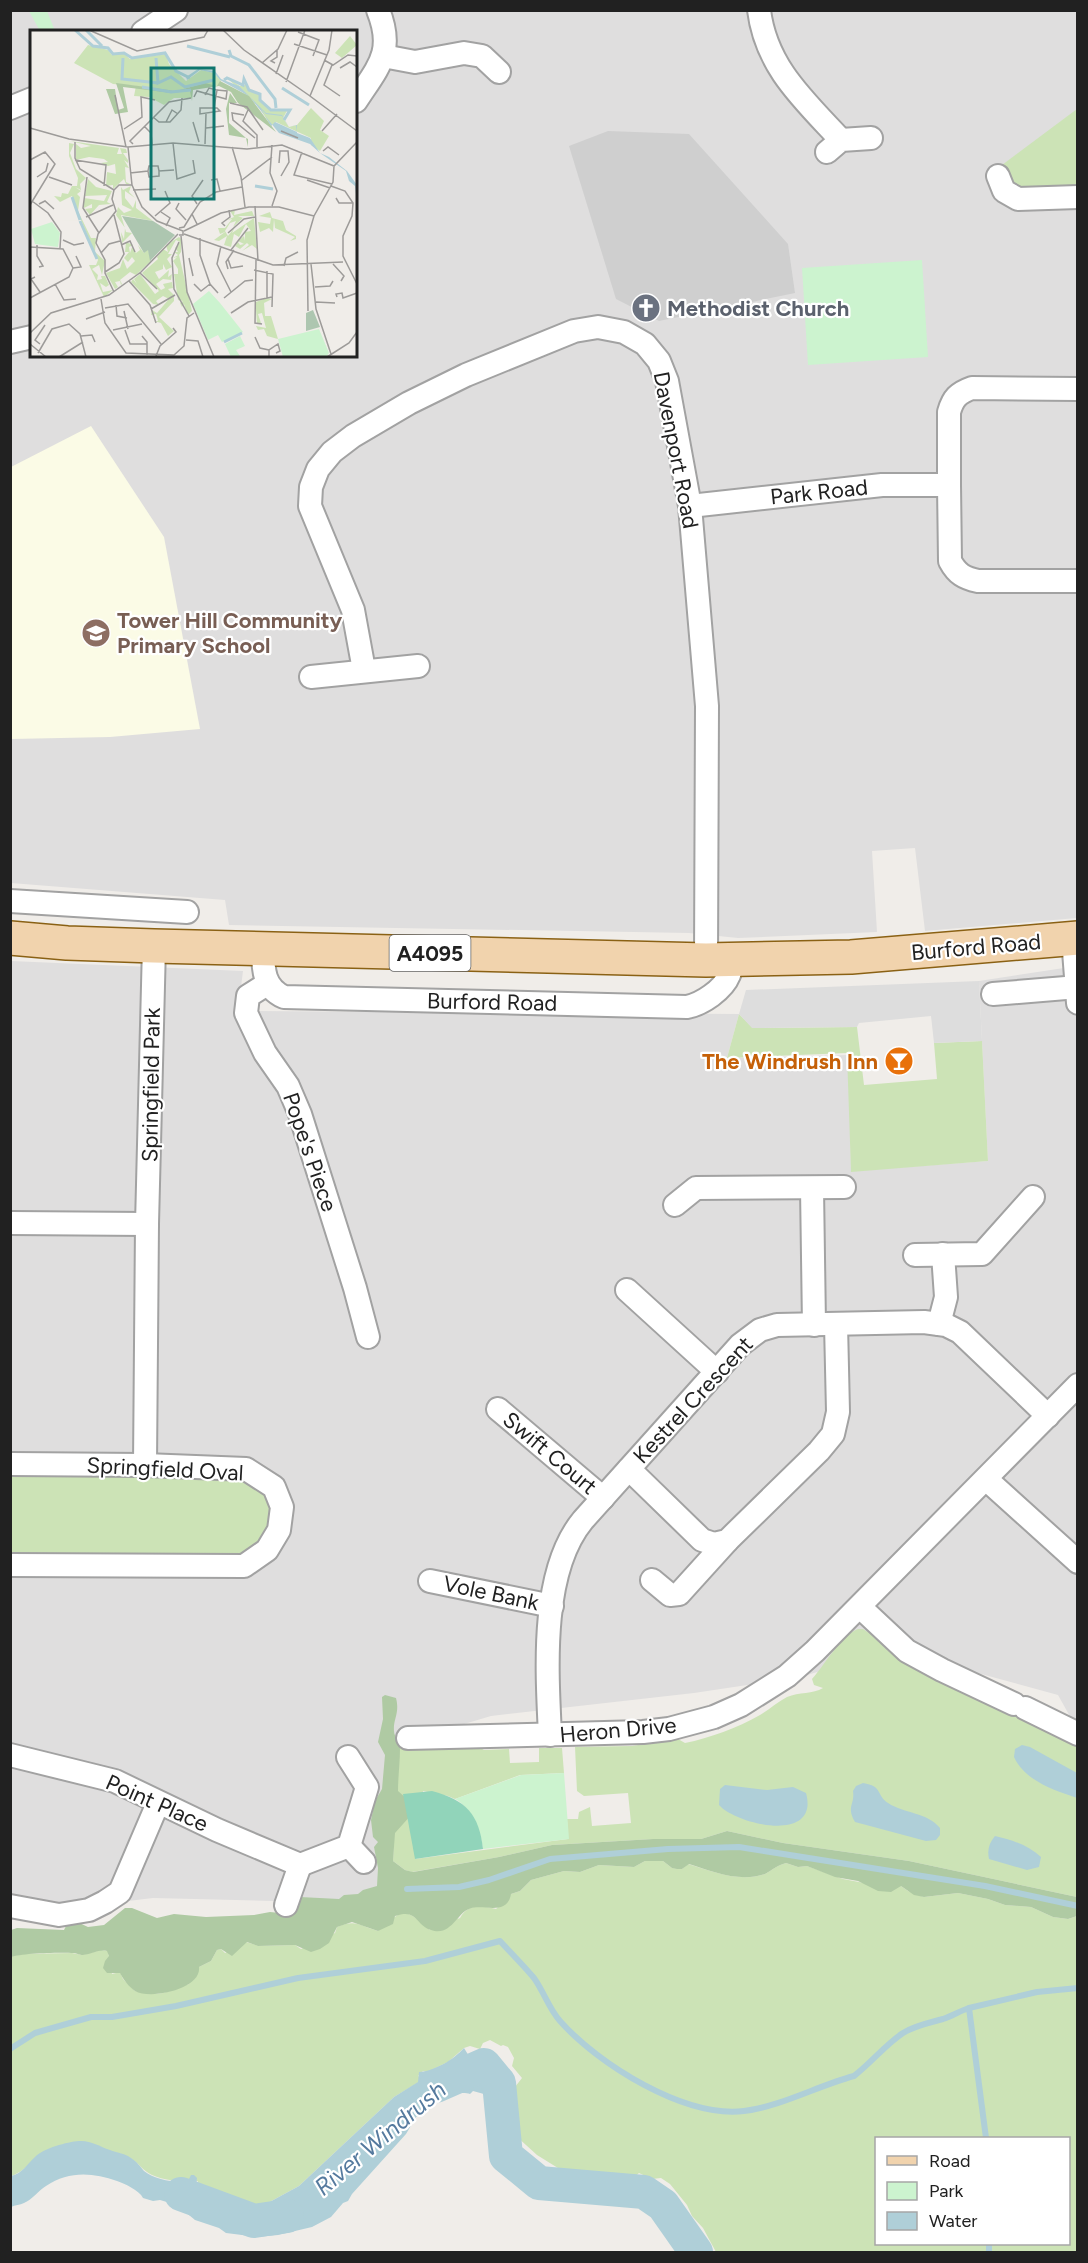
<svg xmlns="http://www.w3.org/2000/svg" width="1088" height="2263" viewBox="0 0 1088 2263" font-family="Figtree,sans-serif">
<rect width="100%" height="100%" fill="#f0ede9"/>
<!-- residential -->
<g fill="#dfdede" fill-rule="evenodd">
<path d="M10,11H1077V918L925,931L915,848L872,851L877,932L738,938L689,933L229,925L225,900L11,883ZM32,32H356V356H32Z"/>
<path d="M11,961L243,971L238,1011L739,1014L727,1058L849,1055L851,1171L988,1161L979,981L1077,966V1729L1058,1695L893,1650L800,1677L694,1693L491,1716L387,1747L390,1904L153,1898L11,1915Z"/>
</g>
<!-- education -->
<path fill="#fbfbe6" d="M91,426L164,537L200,729L110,737L11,739V467Z"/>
<!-- religious -->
<path fill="#cfcfcf" d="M608,131L689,134L788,244L795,293L659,321L616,299L569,146Z"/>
<!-- grass -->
<g fill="#cce3b6" fill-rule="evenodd">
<path d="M1077,109V194L1006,199L986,177Z"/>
<path d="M739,1014L753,1028L857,1027L864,1085L937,1079L934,1043L982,1041L988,1161L851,1172L847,1053L727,1058Z"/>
<path d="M11,1474L235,1476L247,1479L267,1496L272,1512L267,1538L244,1557H11Z"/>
<path d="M858,1629H863L872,1635H879L883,1638V1646L899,1660L937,1681L941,1677L954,1686L998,1710L1008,1708L1077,1743V1897L909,1861L783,1843L727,1831L701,1839H653L552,1845L499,1857L412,1872L405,1870L393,1861L398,1739L425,1749L458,1748L475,1745L484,1750L509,1749L510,1763L539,1762V1748H562L564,1773L520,1775L455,1799L448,1796L423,1791L415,1859L568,1839L567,1819H578L579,1812L590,1807L592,1826L631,1823L628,1793L584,1796L577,1791L575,1747L632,1746L678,1739L685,1743C710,1738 737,1728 760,1715C769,1710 777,1702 787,1697C799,1692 813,1694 823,1688L814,1685L812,1679C825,1665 840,1636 858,1629Z"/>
<path d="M645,1861H663L672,1868L682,1869L688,1864C711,1871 741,1883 765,1874C772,1870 778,1865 786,1863L798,1867L807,1866L843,1879L864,1883L901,1886L908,1891L924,1897L958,1893L988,1899L1005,1905L1031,1907L1053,1917L1068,1919L1077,1916V2252H716L703,2228L692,2216L687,2205L670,2184L661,2178L652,2179L639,2173L627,2183L619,2177L597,2174L566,2173L537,2155L515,2135L508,2124L507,2109L515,2094V2087L522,2078L512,2066L514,2058L508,2047L503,2045L501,2046L490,2040L483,2043L480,2049L470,2046L464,2048L448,2062L427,2072L423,2071L418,2076L420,2077L419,2082L394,2097L299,2186L240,2218L232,2217L223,2205L199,2190L196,2187L198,2181C181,2181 168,2182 152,2175C143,2171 139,2163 130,2158C116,2149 69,2144 53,2149C35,2153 28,2171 11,2176L10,1957L18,1954L72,1953L82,1955L101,1950L108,1951L112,1974L120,1972L123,1979L135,1991L154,1994L163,1993L189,1984L199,1967L211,1961L217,1950L221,1949L225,1953L246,1942L259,1946L295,1945L301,1949L335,1933L337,1927C357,1919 359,1926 378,1931C404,1908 404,1907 430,1930L460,1918C468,1903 482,1906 496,1909L511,1894L520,1891L531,1880L564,1871L580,1872L599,1865L634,1867ZM876,2138H1068V2244H876Z"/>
</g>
<!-- forest -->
<path fill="#afcaa3" d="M385,1695L396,1698C400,1713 393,1719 394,1731C394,1737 400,1741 400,1748C400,1763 398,1777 398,1791L407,1799L412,1814L395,1833L393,1861L405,1870L413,1872L499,1857L552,1845L653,1839H701L727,1831L783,1843L909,1861L1077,1897V1916L1068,1919L1053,1917L1031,1907L1005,1905L988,1899L958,1893L924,1897L914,1895L901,1886L891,1892L878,1891L858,1881L835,1877L807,1866L798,1867L786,1863C778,1865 772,1870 765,1874C740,1883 711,1871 689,1864L682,1869H677L672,1868L663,1861H645L634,1867L599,1865L580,1872L564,1871L531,1880L520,1891L511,1894C507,1917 483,1903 469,1909C458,1912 451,1937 431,1930C415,1925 418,1908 395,1916L393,1924L378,1931L352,1922L337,1927L329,1943L320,1949L311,1952L295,1945L258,1946L247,1942L232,1956L221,1949L217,1950L211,1961L199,1967C202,1989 151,2000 135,1991C129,1987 123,1979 120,1973H107L103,1968L105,1961L109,1956L107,1951C99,1949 92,1954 83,1955C79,1955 79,1954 74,1953C61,1952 21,1953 11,1957V1930L17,1928L64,1930L68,1922L75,1921L88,1927L104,1925L125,1908H132L157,1918L174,1914L206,1917L254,1915L270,1912L280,1913L300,1897L339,1899L344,1895L358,1894L363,1890L377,1886L378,1868L374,1847L378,1842L373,1837L371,1820L375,1801L382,1789L385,1755L378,1742L383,1719L382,1697Z"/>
<!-- park -->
<g fill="#ccf3cf">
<path d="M29,11H47L55,31H40Z"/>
<path d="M922,260L928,357L808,365L802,268Z"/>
<path d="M564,1773L569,1839L483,1849C481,1831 472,1808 455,1799L521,1775Z"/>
</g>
<!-- pitch -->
<path fill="#91d4ba" d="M432,1791C466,1800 479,1814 483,1849L415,1859L403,1794Z"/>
<!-- parking -->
<path fill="#ddd" d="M979,981L982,1041L934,1043L931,1016L859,1023L857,1027L752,1028L739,1014L746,990Z"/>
<!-- water -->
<g fill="#afcfd8">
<path d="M1022,1745L1030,1747L1077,1773V1798C1054,1790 1025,1781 1014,1757L1015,1749Z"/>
<path d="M863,1783C883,1786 876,1795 888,1803C905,1814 927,1812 940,1828V1835L936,1840L926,1841L855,1822C846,1806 855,1805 853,1791L856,1786Z"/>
<path d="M725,1785L767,1790L793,1787L806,1793C820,1844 737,1825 719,1805L720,1789Z"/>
<path d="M995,1836C1012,1840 1028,1845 1041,1857L1039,1867L1027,1870L989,1859C987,1850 989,1843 995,1836Z"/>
<path d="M464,2048L496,2100L491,2096L473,2091L470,2094C463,2091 445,2095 437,2097L429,2109L416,2117L406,2134L352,2194L348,2201L343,2203L331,2217L312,2227L278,2235L257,2237L226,2233L219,2228L195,2220L177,2205L160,2200L153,2201L143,2198C139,2190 125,2184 117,2181C92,2172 68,2171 46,2186C38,2191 32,2200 24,2203C20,2205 15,2205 11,2207V2176C23,2173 26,2165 35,2157C44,2148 67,2142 79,2141C90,2140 99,2146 110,2150C117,2153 124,2153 131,2158C137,2162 140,2166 144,2171C155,2180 176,2183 188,2181L191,2175H194L197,2178L196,2187L203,2193L218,2201L232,2217L240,2218L299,2186L394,2097L418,2082L419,2072C435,2071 453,2060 464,2048Z"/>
</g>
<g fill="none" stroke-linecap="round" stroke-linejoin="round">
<!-- stream -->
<g stroke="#afcfd8" stroke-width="6">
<path d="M407,1889L459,1887L489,1880L550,1859L668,1849L739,1847L985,1886L1078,1906"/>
<path d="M969,2008L1037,1992L1078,1988"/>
<path d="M10,2049L35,2033L91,2017H112L176,2006L298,1978L425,1961L500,1941C511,1953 523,1965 534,1978C544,1992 549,2009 560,2021C599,2065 685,2118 744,2111C782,2106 817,2086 854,2076C871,2063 885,2045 903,2033C916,2025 929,2023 943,2019C952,2016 960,2011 969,2008L986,2138"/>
<path d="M989,2244V2252"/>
</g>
<!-- river -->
<g stroke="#afcfd8" stroke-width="34">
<path d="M436,2086L484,2065L499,2083L506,2156L539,2183L644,2192L663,2205L696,2252"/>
<path d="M181,2194L254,2221L287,2216"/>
</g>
<!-- street casing -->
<g stroke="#a2a2a2" stroke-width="26">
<g id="street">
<path d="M759,10C766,67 804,100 841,140"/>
<path d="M143,32L176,10"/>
<path d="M383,56L415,62L464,53L482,56L499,72"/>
<path d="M356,101C378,67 395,52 378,10"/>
<path d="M10,108L32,99"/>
<path d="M827,152L841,140L871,138"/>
<path d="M998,176L1004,191L1018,199L1078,197"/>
<path d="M10,342L32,337"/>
<path d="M949,485V412C953,398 958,393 972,388L1078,389"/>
<path d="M690,506L882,485H949L950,561C957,574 964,578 978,581H1078"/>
<path d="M364,670L353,610L310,506L311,487L318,469L332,452L353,436L409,403L466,375L574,331L598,327L624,332L645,344L659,361L667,381L690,506L707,706L706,960"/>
<path d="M311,677L418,666"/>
<path d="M10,901L187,912"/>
<path d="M1073,938L1078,1003"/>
<path d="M263,950C263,970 264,988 284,997L687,1007C702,1004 723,990 729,975C731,971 731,965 732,960"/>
<path d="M267,984L248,996L246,1013L265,1053L288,1086L300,1114L355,1288L368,1337"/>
<path d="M993,994L1078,987"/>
<path d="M812,1188L814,1325"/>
<path d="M675,1205L696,1188L844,1187"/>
<path d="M10,1223L147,1224"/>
<path d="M915,1255L982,1254L1033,1197"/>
<path d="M627,1290L717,1372"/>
<path d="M939,1324L946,1297L943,1254"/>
<path d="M498,1409L603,1498"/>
<path d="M10,1464L145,1465L246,1469L274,1487L282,1507L279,1530L267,1550L244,1566L10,1565"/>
<path d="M145,1465L147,1224L154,946"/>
<path d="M629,1469L702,1540L714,1544L727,1541L819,1451L833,1434L838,1412L836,1324"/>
<path d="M986,1479L1078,1562"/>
<path d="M652,1580L670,1595L679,1594L727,1541"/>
<path d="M430,1581L552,1606"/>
<path d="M860,1607L907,1651L942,1670L1014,1704"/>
<path d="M1025,1708L1078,1734"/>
<path d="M550,1735C547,1671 540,1572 583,1520L740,1345L760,1330L777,1325L924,1322L946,1325L960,1332L1048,1416"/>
<path d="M408,1738L643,1732L669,1729L714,1717L741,1705L787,1676L815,1651L1078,1385"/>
<path d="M10,1755L115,1781L217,1830L300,1865L349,1846L367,1787L348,1757"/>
<path d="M349,1846L364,1862"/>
<path d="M286,1905L300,1865"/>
<path d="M10,1906L59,1915L89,1910L105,1902L120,1892L158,1803"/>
</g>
</g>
<!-- primary casing -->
<g stroke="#8a6114" stroke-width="36">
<path id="primary" d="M10,938L67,943L154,946L706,960L851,957L1078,938"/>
</g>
<!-- street -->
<use href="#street" stroke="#fff" stroke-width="22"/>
<!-- primary -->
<use href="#primary" stroke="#f1d3ad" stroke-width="33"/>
</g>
<!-- icons -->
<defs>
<g id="church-disc" transform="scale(1.5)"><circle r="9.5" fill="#6b7280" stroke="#fff"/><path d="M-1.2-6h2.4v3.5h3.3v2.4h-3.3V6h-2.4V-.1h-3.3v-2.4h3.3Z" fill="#fff"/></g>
<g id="school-disc" transform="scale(1.5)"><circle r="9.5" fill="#8d6e63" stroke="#fff"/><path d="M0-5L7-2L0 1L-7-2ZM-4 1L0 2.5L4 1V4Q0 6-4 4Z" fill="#fff"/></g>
<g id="bar-disc" transform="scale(1.5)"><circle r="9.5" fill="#e8710a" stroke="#fff"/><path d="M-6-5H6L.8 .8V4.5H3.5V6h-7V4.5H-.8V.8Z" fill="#fff"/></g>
</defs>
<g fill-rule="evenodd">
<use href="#church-disc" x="646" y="308"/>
<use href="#school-disc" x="96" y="633"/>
<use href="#bar-disc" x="899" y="1061"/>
</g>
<g text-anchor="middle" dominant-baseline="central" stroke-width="4.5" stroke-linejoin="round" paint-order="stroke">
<!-- shield labels -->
<rect fill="#fff" stroke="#646464" stroke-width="1.5" x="389.5" y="935" width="81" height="36" rx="4.5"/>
<g font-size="21" font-weight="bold" fill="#212121">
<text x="430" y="953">A4095</text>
</g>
<!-- worship labels -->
<g font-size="22" font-weight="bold" fill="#5b616d" stroke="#fff" text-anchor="start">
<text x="667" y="308">Methodist Church</text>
</g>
<!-- street labels -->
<g font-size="22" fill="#212121" stroke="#fff">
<text transform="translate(676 450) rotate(79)">Davenport Road</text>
<text transform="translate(819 492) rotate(-6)">Park Road</text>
<text transform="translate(976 947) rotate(-5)">Burford Road</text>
<text transform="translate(492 1002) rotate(1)">Burford Road</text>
<text transform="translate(151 1085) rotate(-89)">Springfield Park</text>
<text transform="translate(310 1152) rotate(71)">Pope's Piece</text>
<text transform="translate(693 1400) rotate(-47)">Kestrel Crescent</text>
<text transform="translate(550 1453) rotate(40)">Swift Court</text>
<text transform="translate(165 1469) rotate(3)">Springfield Oval</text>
<text transform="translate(491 1593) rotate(12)">Vole Bank</text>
<text transform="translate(618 1730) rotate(-5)">Heron Drive</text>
<text transform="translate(157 1803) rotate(24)">Point Place</text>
</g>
<!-- education labels -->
<g font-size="22" font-weight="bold" fill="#785e54" stroke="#fff" text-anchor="start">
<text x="117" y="620">Tower Hill Community<tspan x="117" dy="25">Primary School</tspan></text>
</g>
<!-- food labels -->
<g font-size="22" font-weight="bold" fill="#c56008" stroke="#fff" text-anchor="end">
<text x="878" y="1061">The Windrush Inn</text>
</g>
<!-- water labels -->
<g font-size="24" font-style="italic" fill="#557a9e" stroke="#fff">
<text transform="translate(380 2138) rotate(-40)">River Windrush</text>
</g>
</g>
<!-- overview -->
<g transform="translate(30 30)">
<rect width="327" height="327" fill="#f0ede9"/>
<path d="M320,6L327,15L312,28L305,23ZM58,15L78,20L82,25L93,23L100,29L136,24L139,34L156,51L171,40L184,43L191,51L188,56L173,54L147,61L108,57L142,63L162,61V68H144L134,75L119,67L104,66L106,56L83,54L44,33ZM197,48L210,56L215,55L214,49L218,60L230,64V70L241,80L258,79L253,88L259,97L267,95L281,78L294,91L290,100L299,106L290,121L281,115V108L246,92L241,96L229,77ZM40,111L89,118L87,124H92L90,118L96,119L97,123H93L98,130V133L94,130L99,138L95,137L96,152L100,154H96L94,149L83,159V155L76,156L77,142L86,144L85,134L78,136L71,133L78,132L74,129L59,127L46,130V114L51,118L61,116ZM39,113L44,114L40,123L46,139L56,148L50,154L51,160L45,157L51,161L47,164L50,167L48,181L61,208H66L65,222L75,231L72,245L69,235L62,239L68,245L67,250L72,249L71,246H75L79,255L76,257L70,253L73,262L83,260L74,267L59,235H66L68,230L51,190L24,191L50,190L42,166L30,172L24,166L31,167L32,163L38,164L42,156H47L48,148L39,126ZM58,149L66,157L82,161L77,172L81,174L69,175L60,185L55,179L62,178V174L54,178V168L74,171L77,165L55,166ZM101,156L99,162L105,168L95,161V168L103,178L106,170V178L123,191L91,185L96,202L102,203L92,213L91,202L94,209L95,198L86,185L88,177L94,183L102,180L92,175L91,157L93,160ZM224,177L205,180L204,185L222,181L224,186H208L213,188L203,197L206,191L200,193L195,201L198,206L205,197L202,203L224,188L227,219L222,215L212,221L219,215L217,213L210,219L205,216L208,212L210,215L214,214L208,211L214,206L215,211V202L221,201L216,194L209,207L204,204L201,217L194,215L197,206L189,211L184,210L195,202L190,204L188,198H195L202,189L197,190L204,187L200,181ZM240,182L242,188L253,191L256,200L266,206V209L260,211L265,207L245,198L244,189L243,202L239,198L230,202L228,192L240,194L241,188L229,186ZM149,207L151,209V222L149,225L162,281L159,284H157L154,274L152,277L150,273L153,271L148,270L144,244H148V239L143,231L147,227L143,228L148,225L144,222H148L145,218L150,212L146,210L138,224H142L137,229L142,237L136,240L133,234V239L125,242L129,249L139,240L138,247L142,244L141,250L133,249L126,254L131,260L135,258L133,254L142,252L143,258L138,259L144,265V271L129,287L144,301L138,306L131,293L124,291H128L126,284L121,285L122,280L127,283L139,269L133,266L126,271L129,275L123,274L101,252L103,249L107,254L104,249L110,244L125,264L129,261L112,243L128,229L127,227L136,216L133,219L138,222L136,215ZM96,212L103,215L99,217L100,223L102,217L106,223L110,220L108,215L114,223L118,219L121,231L106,245L100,242L90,250L92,254L91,255L90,251L85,252L88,257L85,259L76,243L90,238L93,229L97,239L105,231L102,227L98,232L94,228L99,222H95ZM236,268L242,269L234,273L235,286H241L248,309L237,306L234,299L228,300L226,296L236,298L232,283L228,284L231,293H227L226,280V272Z" fill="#cce3b6"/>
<path d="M190,51L219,66L246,102L208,73L201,62L189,56L163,60L162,71L160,61L142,63L93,57L98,82L85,84L76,59H85L88,80L94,78L86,53L146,61L175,53L187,56ZM200,63L207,73H199V93L216,108L218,109V117L216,108L199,105L196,79Z" fill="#afcaa3"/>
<path d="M92,186L123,191L145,205L120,231L118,220L114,223ZM283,280L290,297L276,301V283Z" fill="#adc6b0"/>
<path d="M22,192L30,203L28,217L5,214L1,199ZM179,261L190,273L213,302L192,312L188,305L178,310L163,274ZM289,299L299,323L296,327H253L248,309ZM210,306L215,316L206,320L210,326L201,327L195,314Z" fill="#ccf3cf"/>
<path d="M168,39L185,41L191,49L209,56L236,83L252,85L259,97L267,95V103L280,108L290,123L299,127L317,141L327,155V172L325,156L319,151L316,141L290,123L280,114L249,103L219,66L190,50L184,43L170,40L157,50L156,47ZM231,79L236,84L252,86L259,97L266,95L267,102L245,92L241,96Z" fill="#afcfd8" fill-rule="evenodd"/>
<path fill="none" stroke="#afcfd8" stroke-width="3" d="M45,0L63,16L78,18L83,24L94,23L102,28L135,23L146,41L160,48M56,0L72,16M157,16L200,27M199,20L201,26L219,35L245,69L246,78M93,28L92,49L128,53M126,28L128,53L141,47L155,57L184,50M194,50L197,48L213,55L214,49L219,60L230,64V70L241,80H260L254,90M112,57L141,62L161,60M252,58L279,75M225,156L243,159M42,167L50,190M50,191L67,229M194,312L212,303"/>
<path fill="none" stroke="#9d9b99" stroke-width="1.5" d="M59,0L107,21L174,7L178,0M193,0L214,20L280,66M302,0L299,20L280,66L327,101M268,2L289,10L283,26M264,14L297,25M294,30L303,35L318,25L327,26M232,33L248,19L257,0M245,33L241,31L247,27V20M302,35L294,55L310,66M310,38L320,32L327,37M246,44L253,25M256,52L275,0M85,65L96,117M175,65L179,58L187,60L184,78M164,67L167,61L196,69L197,61L187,60M200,73L217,77L233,100M170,78H187L190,81L170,84ZM218,80L213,91L227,105V117M214,85L202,83L203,90L225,108M123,87L129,92H140L151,80L152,68M136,92L142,80L148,84M163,92L169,112M114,96L121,103L122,115M0,98L39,109L98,117L143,113L217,119L252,115L304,136L327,112M176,98L194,96M94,99L112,87L111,67L125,70M251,101L268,108M292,101L307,84M45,112V128L50,139L84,160M143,113L147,149L165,143L163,130M103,114L100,111L139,72L161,68M175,114L176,84M242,115L240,143L247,161L242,176M98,117L102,155L112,177L127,191L153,201V205H149M202,117L211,147L215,177M293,121L298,117L309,125M272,122L264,145L302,154M0,130L15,122L25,134L0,175M45,130L76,135L74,156M249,133L250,121H258L259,132L251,146M118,141L119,147L129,146V141M100,143L118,141L119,136H128L129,141L144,140M7,147L16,141L18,133M19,147L42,155M57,147L53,178L69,203M181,150L187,149L190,161M212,150L242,127M277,150L300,158M301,156L315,161L323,173L322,186L313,206V226L327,254M84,160L89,155H102M103,160L126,159M306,168L309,173H323M2,171L18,183L31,202L30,218M149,173L146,179L156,190M9,174L15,171L24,179M167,174L162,166L173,150M225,176L228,231M131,182L140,188L136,196M125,186L140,173L135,161M56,187L83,175M167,194L162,184L170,172L186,162L212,157M195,196L192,193L200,187L199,180M149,198L154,197L162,184M154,201L191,183L219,177H249L284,186M198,203L214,189L225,187M154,204L243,235L313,232M151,206L157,262L184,327M170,208V225L180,254L188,263M33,210L44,215L54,213M149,212L142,228L144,259L159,286M7,215V226L13,236L9,237M91,215L100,211L105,222M191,216L187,234L201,262M0,217L33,219L43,238L39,247L0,268M201,220L218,198M71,223L79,214L90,211M159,228L163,246M198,229L201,238L213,236M226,230L225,293L232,294M281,234L286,279L301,324M303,234L314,246L311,251M254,236L256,228L268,222M43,238L51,237L46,226M198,239L196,232L204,220M224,240L243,244L242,277M75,242L89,233L94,224L84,185M110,243L127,259M5,247L1,249L10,262M99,251L120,275L126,293M25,254L34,270L46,269M164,254L171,261L180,254M285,257L300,256L303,251M84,262L75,243V230L66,213L68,204L86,181L82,169L84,160M307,267L306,264L312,263L313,268L327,263M194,268L215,251L223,250M237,268V241M71,269L75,293L96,323L144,325L154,316L157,288L164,283M286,272L305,273M86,275L87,286L97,288M75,278L98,274L131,314M121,279L145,265M94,281L98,299M278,281L277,210L284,186L303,152L304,136M201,283L218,272L242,267M56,289L75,282M83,300L112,294M95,300L100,314H117M0,303L21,283L79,265L111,242L148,204M51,306L62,305L65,312M112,306L117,312V325M225,307L230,318L239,320M156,310L168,311L173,327M0,314L16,327M10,314L5,310L15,295M8,323L22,299L39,294L50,304L56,327M126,326L130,316L146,302L143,298M29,327L53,312M239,327V320L248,314L250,321L246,323M297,327L319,313L327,302"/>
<path fill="#0f766e" fill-opacity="0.15" stroke="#0f766e" stroke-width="3" d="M121,38H184V169H121Z"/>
<rect width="327" height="327" fill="none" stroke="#212121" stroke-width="3"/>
</g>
<!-- border -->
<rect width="1088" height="2263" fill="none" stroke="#212121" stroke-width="24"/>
<!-- legend -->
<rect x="875" y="2137" width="195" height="108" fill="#ffffff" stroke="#a6a6a6" stroke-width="1.5"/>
<rect x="887" y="2156" width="30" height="9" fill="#f1d3ad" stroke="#a6a6a6" stroke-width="1.5"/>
<text x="929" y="2167" font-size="18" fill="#212121">Road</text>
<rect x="887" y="2182" width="30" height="18" fill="#ccf3cf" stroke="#a6a6a6" stroke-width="1.5"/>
<text x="929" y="2197" font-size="18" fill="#212121">Park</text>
<rect x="887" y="2212" width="30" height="18" fill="#afcfd8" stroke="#a6a6a6" stroke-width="1.5"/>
<text x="929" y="2227" font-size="18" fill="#212121">Water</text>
</svg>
